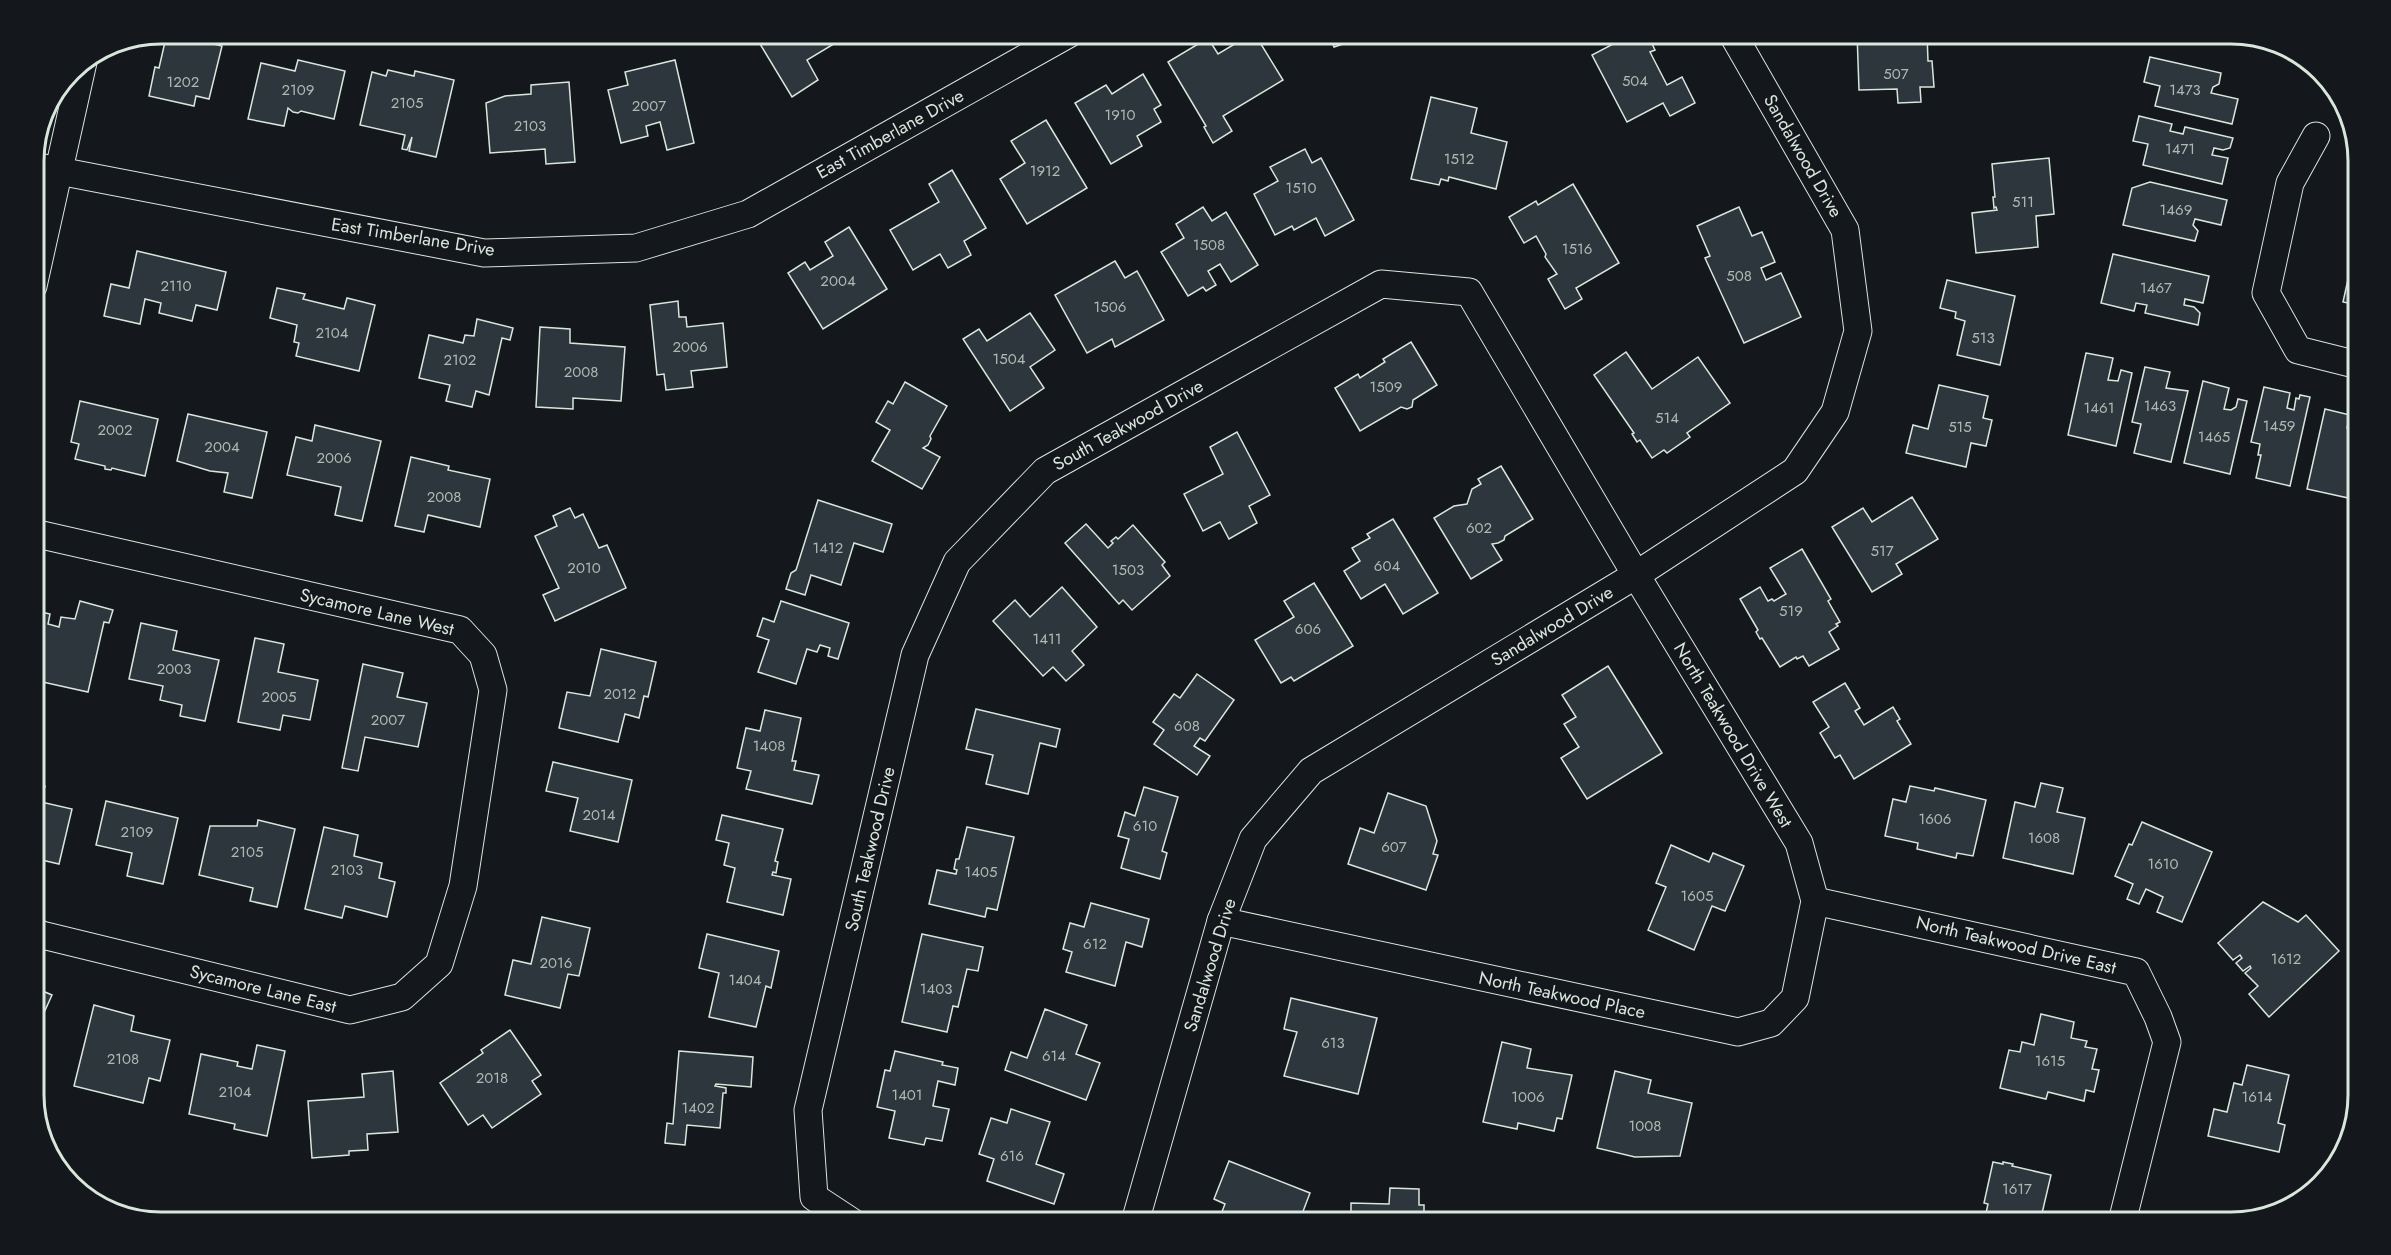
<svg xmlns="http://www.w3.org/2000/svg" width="2391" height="1255" viewBox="0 0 2391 1255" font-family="Jost,sans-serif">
<rect width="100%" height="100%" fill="#14181c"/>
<!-- building -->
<g fill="#2c363c" stroke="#d8e6dc" stroke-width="1.5">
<path d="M167,33H211L209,43L222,46L209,99L196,96L194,106L149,96L155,67L159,68Z"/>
<path d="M779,33H852L807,60L818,80L792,97L760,44Z"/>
<path d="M1329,33H1366L1367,36L1334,47Z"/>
<path d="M1634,33H1647L1655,50L1650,52L1667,85L1682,77L1695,103L1670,116L1663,103L1627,122L1592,55Z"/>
<path d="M1857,33H1927L1928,61H1932L1934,87H1920L1921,102L1898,103L1897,89L1859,90Z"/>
<path d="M1256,36L1283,80L1223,116L1232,131L1213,143L1204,127L1206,126L1168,62L1208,38L1218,54L1243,39L1244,42Z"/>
<path d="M2150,57L2221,73L2219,84L2213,87L2211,93L2238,99L2232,124L2155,106L2160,86L2144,82Z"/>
<path d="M298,60L345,71L334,119L301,111L298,113L293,112L288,108L284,126L248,119L261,63L295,71Z"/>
<path d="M675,60L694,143L667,150L660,122L646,126L648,136L621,143L608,90L628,85L625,72Z"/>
<path d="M388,70L414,76L415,71L454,80L436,157L409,151L412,137L407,150L402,149L405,135L360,125L372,72L386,76Z"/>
<path d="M1143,74L1161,105L1154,109L1161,122L1137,136L1142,146L1111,164L1075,103L1106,85L1112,94Z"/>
<path d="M569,82L575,162L546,164L545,149L490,153L486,103L505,96L531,94V85Z"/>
<path d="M1431,97L1477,108L1471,133L1507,142L1496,189L1449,177L1448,181L1441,179L1439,185L1411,179Z"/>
<path d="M2139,116L2172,124L2170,131L2183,134L2185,127L2233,138L2230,148L2223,150L2214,148L2212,155L2228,158L2222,184L2143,165L2148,144L2133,141Z"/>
<path d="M1046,120L1087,188L1027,224L1000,179L1025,163L1011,141Z"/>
<path d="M1305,149L1312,163L1321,158L1354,220L1325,236L1316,218L1294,230L1292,226L1275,235L1254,194L1278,181L1270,167Z"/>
<path d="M2049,158L2054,214L2036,216L2038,247L1976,253L1972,213L1997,210L1996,207L1994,208L1993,197H1995L1992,164Z"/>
<path d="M952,170L986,228L964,241L971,255L948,268L940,254L913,270L890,230L939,202L929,184Z"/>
<path d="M2150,182L2227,200L2221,225L2195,219L2193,225L2198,231L2195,241L2123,225L2132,188Z"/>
<path d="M1573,184L1619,263L1576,288L1582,299L1565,309L1548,279L1557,274L1545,257L1546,254L1536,236L1524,243L1509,217L1536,201L1538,205Z"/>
<path d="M1203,207L1212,221L1226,212L1258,265L1231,282L1220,264L1208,271L1216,285L1206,291L1203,287L1188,296L1161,252L1184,238L1176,224Z"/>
<path d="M1739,207L1752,236L1762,232L1775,262L1761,268L1766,280L1781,273L1801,317L1744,343L1705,258L1710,256L1697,226Z"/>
<path d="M849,227L887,289L823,329L788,273L805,262L810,270L833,256L825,242Z"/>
<path d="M137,251L226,272L217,310L196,305L192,321L159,313L161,303L145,299L140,324L104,316L111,284L129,288Z"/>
<path d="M2113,254L2209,276L2203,303L2185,299L2184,305L2194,307L2200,313L2198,325L2145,313L2147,305L2136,303L2134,311L2101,303Z"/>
<path d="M1115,261L1125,278L1137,271L1164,320L1115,347L1112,339L1087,353L1055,295Z"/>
<path d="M2358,267V305L2343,302L2349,275L2356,277Z"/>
<path d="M1947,280L2015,296L2000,365L1957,355L1965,321L1955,318L1956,312L1940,308Z"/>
<path d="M277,288L305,294L303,299L344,309L347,298L375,305L359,371L296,356L299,343L294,342L297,325L270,318Z"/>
<path d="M678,301L679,317H686L687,327L723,323L727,367L691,371L693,387L666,390L664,374L657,375L650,305Z"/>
<path d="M1030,313L1055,350L1030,367L1044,388L1010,411L963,339L979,329L987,341Z"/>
<path d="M477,319L513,328L510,340L502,338L489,395L476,391L472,407L446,401L450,385L419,378L429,335L463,343L465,335L474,336Z"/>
<path d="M540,327L570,329V343L625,347L621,401L573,398V409L536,407Z"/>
<path d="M1411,342L1437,385L1413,400L1412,407L1407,409L1401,407L1360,431L1335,388L1358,374L1360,378L1385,362L1383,359Z"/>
<path d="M1626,352L1652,389L1698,357L1730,403L1687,433L1690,437L1667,453L1664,450L1652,458L1640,440L1637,442L1632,434L1634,433L1594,375Z"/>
<path d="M2086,353L2113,358L2108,380L2118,381L2121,370L2132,373L2116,446L2068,435Z"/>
<path d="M2145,367L2170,372L2166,388L2188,391L2171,462L2134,453L2141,424L2132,422Z"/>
<path d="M2203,381L2229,388L2224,409L2231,410L2236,407L2238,399L2247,401L2230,474L2184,463Z"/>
<path d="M905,382L947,406L930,436L931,439L928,445L923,448L940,457L922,489L872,461L890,430L876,422L888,401L893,404Z"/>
<path d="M1939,385L1988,396L1983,418L1992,420L1986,446L1971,443L1966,467L1906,453L1913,425L1928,429Z"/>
<path d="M2264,387L2290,393L2287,408L2294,410L2296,398L2299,399L2300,395L2310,397L2290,486L2256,478L2261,455H2258L2260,444L2251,442Z"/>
<path d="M80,401L158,419L145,476L112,468L111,470L105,469V466L75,459L79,444L71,442Z"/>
<path d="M2325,409L2350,415L2347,428L2354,430L2358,427V480L2353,499L2307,489Z"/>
<path d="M188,414L267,432L252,498L224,492L228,473L210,471L177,461Z"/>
<path d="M315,425L381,441L362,521L335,515L341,487L287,475L296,437L312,441Z"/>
<path d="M1237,432L1270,495L1249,506L1257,523L1229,539L1220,522L1203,531L1184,494L1223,474L1210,447Z"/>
<path d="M411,457L449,466L448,470L490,479L480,527L428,515L424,532L395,526Z"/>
<path d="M1501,466L1533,519L1505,536L1504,540L1498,543L1492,544L1502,560L1471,579L1434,518L1454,506L1467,504L1472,489L1481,484L1478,479Z"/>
<path d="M1912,497L1938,539L1896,564L1902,574L1872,592L1832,527L1863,508L1872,522Z"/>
<path d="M818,500L892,524L883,552L854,543L841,585L811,575L805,595L786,589L791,573L796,570Z"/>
<path d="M570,508L575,518L583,514L599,548L607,545L626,588L555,621L543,595L559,588L535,536L557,526L553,516Z"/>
<path d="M1393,519L1438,593L1403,614L1385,584L1361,599L1344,571L1360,561L1352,548L1370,538L1367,534Z"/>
<path d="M1086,524L1108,548L1113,543L1111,541L1116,537L1118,539L1133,525L1165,562L1162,565L1170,576L1132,610L1123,600L1119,604L1065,543Z"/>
<path d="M1802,549L1831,599L1828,601L1840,622L1836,624L1838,626L1829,632L1839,649L1809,666L1803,656L1797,659L1796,657L1780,667L1762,638L1760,639L1756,632L1758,630L1740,599L1760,587L1768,601L1772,599L1774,601L1786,594L1770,568Z"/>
<path d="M1314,583L1353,646L1294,681L1291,677L1281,683L1255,640L1294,617L1284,601Z"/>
<path d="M1062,587L1097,627L1072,651L1084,665L1066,681L1053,667L1043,676L993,621L1015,600L1030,617Z"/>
<path d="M80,601L113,610L109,623L104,622L88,692L38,681L41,667L33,666V610L50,614L48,624L59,627L61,617L75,619Z"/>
<path d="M781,601L849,623L838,659L828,656L830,648L820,645L817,652L807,649L796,684L758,672L769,640L757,636L763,618L774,622Z"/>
<path d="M141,623L177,631L173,650L219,660L205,721L180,716L182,705L160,700L163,686L129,679Z"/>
<path d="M255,638L284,644L278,672L318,680L310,720L283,715L280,730L238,722Z"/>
<path d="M601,649L656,662L648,697L644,696L639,718L625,714L618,742L559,728L567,692L590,696Z"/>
<path d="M363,664L403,673L397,697L427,703L418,747L365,737L358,771L342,768Z"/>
<path d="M1608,666L1662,753L1587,799L1561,758L1579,747L1564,724L1576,717L1562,695Z"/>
<path d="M1197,674L1234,700L1205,741L1200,738L1194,746L1210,756L1197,775L1154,744L1164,730L1153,722L1174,694L1180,698Z"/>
<path d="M1845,683L1860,708L1855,711L1864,725L1893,707L1900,719L1897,721L1911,744L1854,779L1840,755L1835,758L1820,733L1829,727L1813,702Z"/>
<path d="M976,709L1060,729L1056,747L1040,743L1028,794L986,784L993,755L966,749Z"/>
<path d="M765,710L801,718L792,761H796L794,770L819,775L812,804L746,789L751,771L737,768L746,728L760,731Z"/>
<path d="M553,762L632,780L618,842L570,831L578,798L546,791Z"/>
<path d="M33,783L45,786L41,802L72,809L59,864L33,858Z"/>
<path d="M2041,783L2063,788L2057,812L2085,818L2073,874L2003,858L2015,802L2035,807Z"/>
<path d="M1910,786L1934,791L1935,788L1986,800L1973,856L1957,853L1956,858L1917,849L1918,843L1885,836L1893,799L1906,802Z"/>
<path d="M1144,787L1178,797L1162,851L1167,853L1160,879L1121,868L1129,839L1118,836L1125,812L1135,816Z"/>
<path d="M1388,793L1426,806L1437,841L1433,854L1438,855L1426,890L1348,864L1360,828L1374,833Z"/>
<path d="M106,801L178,818L163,884L127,876L132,853L96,845Z"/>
<path d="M722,815L783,829L775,861L778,862L776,873L773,872L772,875L791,879L783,915L727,902L735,868L724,865L729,843L716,840Z"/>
<path d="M258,820L295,829L277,907L250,901L253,888L199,875L210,826H257Z"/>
<path d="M2142,822L2212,852L2182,922L2157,912L2163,897L2146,889L2139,904L2127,899L2133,884L2115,876L2129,844L2132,845Z"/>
<path d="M324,827L358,835L354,856L382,863L379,878L395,882L387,917L345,906L342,918L305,909Z"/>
<path d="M967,827L1014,837L997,910L987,908L985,917L929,904L937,870L956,874L957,870L954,869L956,859H959Z"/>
<path d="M1671,845L1709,862L1713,853L1744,866L1725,911L1712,906L1694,950L1648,930L1666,887L1656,883Z"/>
<path d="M2263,902L2298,922L2306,915L2339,951L2269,1017L2249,994L2258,986L2245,973L2251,968L2250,966L2243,971L2236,963L2242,958L2240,955L2233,960L2218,943Z"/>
<path d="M1091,903L1149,919L1142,947L1126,942L1115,986L1066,972L1072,952L1063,949L1070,923L1084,927Z"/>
<path d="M542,917L590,928L579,976L568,974L560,1008L505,995L513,960L531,964Z"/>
<path d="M707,934L779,951L771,988L766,986L756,1027L709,1017L719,973L699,968Z"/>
<path d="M922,934L983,947L978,971L967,969L958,1007L953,1006L947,1032L902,1022Z"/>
<path d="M33,987L52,995L33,1037Z"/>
<path d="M1291,998L1377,1018L1358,1094L1284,1076L1297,1032L1284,1029Z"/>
<path d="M94,1005L134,1016L131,1031L170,1040L160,1081L149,1078L143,1103L74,1086Z"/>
<path d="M1045,1009L1087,1025L1076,1054L1100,1063L1086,1100L1005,1070L1011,1052L1027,1058Z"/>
<path d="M2041,1014L2074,1022L2071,1038L2087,1041L2085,1047L2097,1049L2092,1069L2099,1070L2094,1092L2086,1090L2084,1101L2048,1092L2046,1099L2000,1088L2009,1050L2020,1052L2022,1042L2034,1045Z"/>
<path d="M510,1030L541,1075L532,1081L541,1094L492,1128L483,1115L468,1125L440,1083L483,1053L481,1050Z"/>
<path d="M1502,1042L1531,1049L1527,1068L1572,1075L1562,1119L1557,1118L1554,1131L1518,1123L1517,1129L1483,1122Z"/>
<path d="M257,1045L285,1051L267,1136L234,1129L235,1124L189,1114L201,1054L238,1062L237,1066L252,1069Z"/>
<path d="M679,1051L753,1057L751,1087L716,1084L715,1086L726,1088V1093H723L720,1128L687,1125L685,1145L665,1143L667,1123L673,1124Z"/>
<path d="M895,1051L943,1062L942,1065L958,1068L955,1085L938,1081L933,1106L949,1109L942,1141L926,1138L924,1145L889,1138L895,1111L877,1107L885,1070L890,1071Z"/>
<path d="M2247,1065L2289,1075L2278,1123L2285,1125L2279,1152L2208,1136L2214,1109L2227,1112L2234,1083L2242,1085Z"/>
<path d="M393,1071L398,1132L367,1134L368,1150L349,1151V1155L312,1158L308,1101L364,1097L362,1074Z"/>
<path d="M1615,1071L1651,1080L1648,1093L1692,1103L1680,1156L1635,1157L1597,1148Z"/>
<path d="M1011,1109L1050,1122L1036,1164L1064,1174L1054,1204L987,1181L994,1159L979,1154L991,1118L1007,1123Z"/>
<path d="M1229,1161L1310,1193L1299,1222H1218L1225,1204L1214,1199Z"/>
<path d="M1993,1162L2003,1164V1162L2013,1164L2012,1166L2051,1175L2040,1222H1984L1988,1204L1984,1203Z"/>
<path d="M1390,1188L1419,1189V1205H1424V1222H1351V1203L1389,1204Z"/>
</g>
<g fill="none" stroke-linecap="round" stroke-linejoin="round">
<!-- street casing -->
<g stroke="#d8e6dc" stroke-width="29">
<g id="street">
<path d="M2316,136L2290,183L2266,293L2298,350L2358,365"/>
<path d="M33,166L484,253L636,248L748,214L1070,33"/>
<path d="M33,286L83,62"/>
<path d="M33,533L460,630L483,655L493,690L463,886L439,964L402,997L350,1010L42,935L33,931"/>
<path d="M1815,901L2136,972L2158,1017L2167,1042L2122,1222"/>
<path d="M852,1222L814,1197L808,1110L915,655L957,562L1045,471L1381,284L1469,292L1636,575L1799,843L1815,901L1795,998L1771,1023L1738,1032L1221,921"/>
<path d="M1135,1222L1221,921L1253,839L1311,771L1636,575L1795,471L1835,412L1858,331L1845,230L1732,33"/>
</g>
</g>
<!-- street -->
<use href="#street" stroke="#14181c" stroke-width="27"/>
</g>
<g text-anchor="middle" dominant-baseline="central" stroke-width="4.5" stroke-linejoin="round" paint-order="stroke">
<!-- number labels -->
<g font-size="15" fill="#adbab4">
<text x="1896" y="74">507</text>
<text x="1635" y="81">504</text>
<text x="183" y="82">1202</text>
<text x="298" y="90">2109</text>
<text x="2185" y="90">1473</text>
<text x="407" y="103">2105</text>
<text x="649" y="106">2007</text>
<text x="1120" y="115">1910</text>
<text x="530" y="126">2103</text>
<text x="2180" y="149">1471</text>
<text x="1459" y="159">1512</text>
<text x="1045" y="171">1912</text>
<text x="1301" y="188">1510</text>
<text x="2023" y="202">511</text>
<text x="2176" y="210">1469</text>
<text x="1209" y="245">1508</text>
<text x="1577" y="249">1516</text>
<text x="1739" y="276">508</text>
<text x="838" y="281">2004</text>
<text x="176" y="286">2110</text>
<text x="2156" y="288">1467</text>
<text x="1110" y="307">1506</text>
<text x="332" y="333">2104</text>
<text x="1983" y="338">513</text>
<text x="690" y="347">2006</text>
<text x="1009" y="359">1504</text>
<text x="460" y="360">2102</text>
<text x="581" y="372">2008</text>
<text x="1386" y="387">1509</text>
<text x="2160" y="406">1463</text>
<text x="2099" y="408">1461</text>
<text x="1667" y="418">514</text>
<text x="2279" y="426">1459</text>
<text x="1960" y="427">515</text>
<text x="115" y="430">2002</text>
<text x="2214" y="437">1465</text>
<text x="222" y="447">2004</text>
<text x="334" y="458">2006</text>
<text x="444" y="497">2008</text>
<text x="1479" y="528">602</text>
<text x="828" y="548">1412</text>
<text x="1882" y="551">517</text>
<text x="1387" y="566">604</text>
<text x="584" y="568">2010</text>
<text x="1128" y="570">1503</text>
<text x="1791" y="611">519</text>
<text x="1308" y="629">606</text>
<text x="1047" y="639">1411</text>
<text x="174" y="669">2003</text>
<text x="620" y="694">2012</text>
<text x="279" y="697">2005</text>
<text x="388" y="720">2007</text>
<text x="1187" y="726">608</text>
<text x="769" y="746">1408</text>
<text x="599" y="815">2014</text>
<text x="1935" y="819">1606</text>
<text x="1145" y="826">610</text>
<text x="137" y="832">2109</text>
<text x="2044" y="838">1608</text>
<text x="1394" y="847">607</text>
<text x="247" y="852">2105</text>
<text x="2163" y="864">1610</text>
<text x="347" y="870">2103</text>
<text x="981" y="872">1405</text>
<text x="1697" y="896">1605</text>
<text x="1095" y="944">612</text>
<text x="2286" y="959">1612</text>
<text x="556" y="963">2016</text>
<text x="745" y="980">1404</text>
<text x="936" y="989">1403</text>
<text x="1333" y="1043">613</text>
<text x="1054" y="1056">614</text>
<text x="123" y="1059">2108</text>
<text x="2050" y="1061">1615</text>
<text x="492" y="1078">2018</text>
<text x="235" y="1092">2104</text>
<text x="907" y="1095">1401</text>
<text x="1528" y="1097">1006</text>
<text x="2257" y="1097">1614</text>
<text x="698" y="1108">1402</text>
<text x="1645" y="1126">1008</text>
<text x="1012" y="1156">616</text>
<text x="2017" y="1189">1617</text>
</g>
<!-- street labels -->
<g font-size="18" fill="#d8e6dc" stroke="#14181c">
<text transform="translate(890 134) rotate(-29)">East Timberlane Drive</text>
<text transform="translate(1803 156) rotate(60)">Sandalwood Drive</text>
<text transform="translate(413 237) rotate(9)">East Timberlane Drive</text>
<text transform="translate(1128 425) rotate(-29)">South Teakwood Drive</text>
<text transform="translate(377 612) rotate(13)">Sycamore Lane West</text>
<text transform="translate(1552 626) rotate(-31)">Sandalwood Drive</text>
<text transform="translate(1733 735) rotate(59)">North Teakwood Drive West</text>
<text transform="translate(870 849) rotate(-77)">South Teakwood Drive</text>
<text transform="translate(2016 945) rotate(13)">North Teakwood Drive East</text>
<text transform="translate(1210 965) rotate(-73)">Sandalwood Drive</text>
<text transform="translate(263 989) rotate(14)">Sycamore Lane East</text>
<text transform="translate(1562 995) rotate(12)">North Teakwood Place</text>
</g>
</g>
<!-- crop -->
<path d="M0 0H2391V1255H0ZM161 44H2231A117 117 0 0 1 2348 161V1095A117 117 0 0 1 2231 1212H161A117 117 0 0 1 44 1095V161A117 117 0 0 1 161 44Z" fill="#14181c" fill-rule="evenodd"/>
<path fill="none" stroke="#d8e6dc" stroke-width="3" d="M161 44H2231A117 117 0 0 1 2348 161V1095A117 117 0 0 1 2231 1212H161A117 117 0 0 1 44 1095V161A117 117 0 0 1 161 44Z"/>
</svg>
